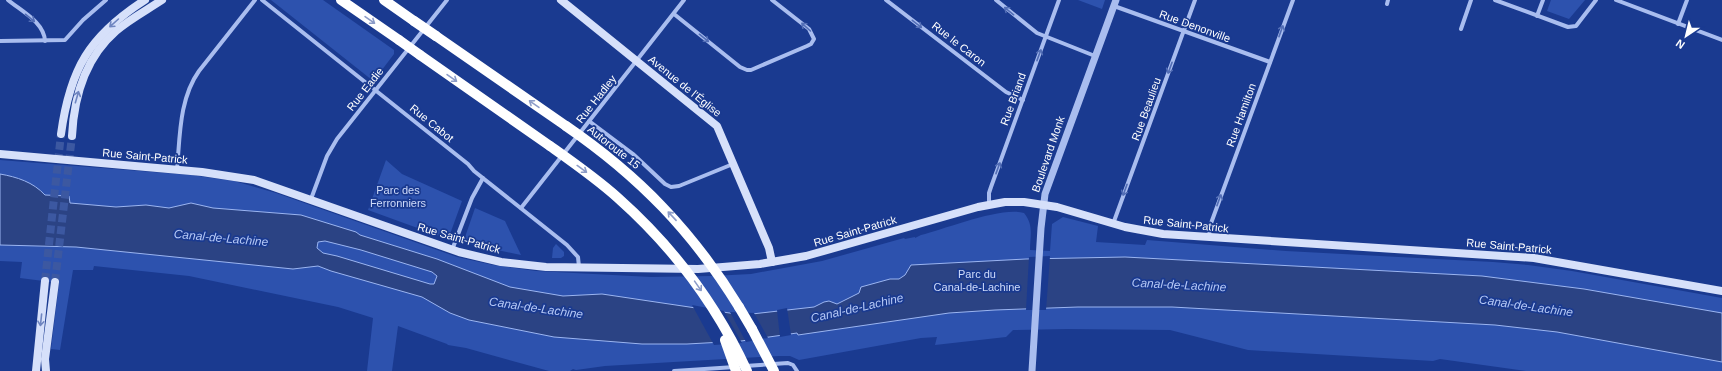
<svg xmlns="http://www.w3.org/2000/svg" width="1722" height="371" viewBox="0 0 1722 371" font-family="Helvetica,sans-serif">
<rect width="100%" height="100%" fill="#1a3a90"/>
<!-- green -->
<g fill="#2d52ae">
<path d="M271,0H323L394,50V54L375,79L372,80Z"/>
<path d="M1078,0H1105L1102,9Z"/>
<path d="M1551,0H1585L1569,19L1547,11Z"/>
<path d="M0,160L191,175L234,181L276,193L457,257L493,265L536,271L651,277L712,276L751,274L822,261L904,238L905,239L915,237V238L921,235C945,229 1002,206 1024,213C1034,225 1030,236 1030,250L1050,251L1052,224L1063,217L1098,226L1096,242L1145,245L1147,240L1286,251L1493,262L1528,265L1572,271L1722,298V371H1526L1440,359L1433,361L1248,350L1170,330L1067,329L1013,330L1006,337L935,345L937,337L921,338L799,360L790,356H779L605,366L576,370L573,369L570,371H549L466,348L448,345L447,344L398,326L392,371H367L373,318L338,307L189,276L94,266L93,270H73L60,350L51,349L59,283L20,278L22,262L0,261Z"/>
<path d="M386,160L402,174L462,201L449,237L445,238L368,210Z"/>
<path d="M475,208L505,221L521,255L465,243L464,240Z"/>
<path d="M556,244L564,252V256L561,258H552L553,248Z"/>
</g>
<!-- water -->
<path fill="#2b4384" stroke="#9bb5f1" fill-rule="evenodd" d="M0,174C17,177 33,182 45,195L69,196L70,203L116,207L146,205L169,208L191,203L213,208L301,215L356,232L360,235L437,259L510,287L563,296L602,294L743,315L814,307L824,302L829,301L837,304L859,293L861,287L890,279H899L905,275L911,265L1026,259L1125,257L1482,276L1584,289L1722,313V362L1557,332L1495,325L1172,307H1078L995,310L949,313L798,335L797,333L741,341L687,344H642L554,337L469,320L450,313L422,297L331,271L318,266L293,269L76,247L0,245ZM325,241L361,250L432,272L437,276L434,284H430L337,256L323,253L317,248L318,242Z"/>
<!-- pier -->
<g fill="#1a3a90">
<path d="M1050,256L1046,310H1026L1029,257Z"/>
<path d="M692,305L724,311L742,343L714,345Z"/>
<path d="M787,308L791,335L780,337L777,310Z"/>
<path d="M730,312L754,313L768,338L746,342Z"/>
</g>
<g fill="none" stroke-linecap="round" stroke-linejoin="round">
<!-- secondary-tunnel -->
<g stroke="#3c58a1" stroke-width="8" stroke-dasharray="8 4" stroke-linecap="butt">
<path d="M45,281L61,134"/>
<path d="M55,282L72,136"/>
</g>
<!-- minor -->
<g stroke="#a9bdef" stroke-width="4">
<path d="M8,0C21,11 44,22 45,41"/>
<path d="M262,0L468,164L474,171L567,245L578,257L579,267"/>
<path d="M886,0L1006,92L1023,100"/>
<path d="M996,0L1037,33L1095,56"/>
<path d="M1495,0L1568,27L1576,26L1596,0"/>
<path d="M1616,0L1722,40"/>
<path d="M1387,4L1388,0"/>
<path d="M1114,6L1270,62"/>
<path d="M674,14L740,67L747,70H751L807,46L811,44L814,39L809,29L772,0"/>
<path d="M1537,16L1543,0"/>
<path d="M1678,24L1687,0"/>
<path d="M1461,29L1471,0"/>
<path d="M0,41L65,40L83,20L106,0"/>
<path d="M589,121L633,154L665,184L671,187L679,186L733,164"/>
<path d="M177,169C180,137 179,99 199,71L255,0"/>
<path d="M311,199L327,156L337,139L447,0"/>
<path d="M989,205V193L991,187L1059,0"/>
<path d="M521,208L684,0"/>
<path d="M1113,224L1195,0"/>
<path d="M1209,237L1210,226L1293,0"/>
<path d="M452,250L472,198L483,178"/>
<path d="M745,366L788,363L793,365L797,371"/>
<path d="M674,371L735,367"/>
</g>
<!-- tertiary -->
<path stroke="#a9bdef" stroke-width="7" d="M1032,371L1041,228L1045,194L1116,0"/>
<!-- secondary -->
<g stroke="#d6e0fa" stroke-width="8">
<path d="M561,0L717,126L769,248L772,262"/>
<path d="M61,134C70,69 89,36 145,0"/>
<path d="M72,136C74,96 85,58 116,31C130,19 147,10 162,0"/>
<path d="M0,154L202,172L254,180L459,252L501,262L546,267L698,269L760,264L806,256L978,207L1005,202H1024L1057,207L1125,227L1163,234L1534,258L1722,291"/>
<path d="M36,371L45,281"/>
<path d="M46,371L45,359L55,282"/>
</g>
<!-- motorway -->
<g stroke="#fff" stroke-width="10">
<path d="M341,0L399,40"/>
<path d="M384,0L414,21"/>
<path d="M436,36L566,126"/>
<path d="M420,55L550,146"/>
<path d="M739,307L752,329"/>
</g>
<!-- motorway-bridge -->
<g stroke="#fff" stroke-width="10">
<path d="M414,21L436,36"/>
<path d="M399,40L420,55"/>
<path d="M566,126C639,176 693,232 739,307"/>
<path d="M550,146C574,163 597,179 618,198C672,246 717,306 747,371"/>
<path d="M752,329L774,371"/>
<path d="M725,340L736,371"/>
</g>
</g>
<!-- one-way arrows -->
<defs><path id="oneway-shaft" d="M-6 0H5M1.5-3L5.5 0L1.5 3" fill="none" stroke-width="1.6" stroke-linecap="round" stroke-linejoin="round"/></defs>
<g stroke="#536eb6">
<use href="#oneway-shaft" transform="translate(1009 11) rotate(-141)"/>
<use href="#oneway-shaft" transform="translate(30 18) rotate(39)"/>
<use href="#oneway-shaft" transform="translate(917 24) rotate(38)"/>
<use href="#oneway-shaft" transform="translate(806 27) rotate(-138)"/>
<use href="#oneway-shaft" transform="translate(1281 31) rotate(-70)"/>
<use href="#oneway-shaft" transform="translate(704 38) rotate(39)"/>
<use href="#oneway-shaft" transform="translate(1039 55) rotate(-70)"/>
<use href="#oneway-shaft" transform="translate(1170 68) rotate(110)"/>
<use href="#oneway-shaft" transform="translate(998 168) rotate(-70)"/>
<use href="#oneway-shaft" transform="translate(1125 190) rotate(110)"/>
<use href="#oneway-shaft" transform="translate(1219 200) rotate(-70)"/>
</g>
<g stroke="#8c9cc8">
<use href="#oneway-shaft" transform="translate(370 20) rotate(35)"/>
<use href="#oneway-shaft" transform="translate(452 78) rotate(35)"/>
<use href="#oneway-shaft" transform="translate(534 104) rotate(-145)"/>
<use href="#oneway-shaft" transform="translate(582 169) rotate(36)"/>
<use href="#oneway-shaft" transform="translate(672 216) rotate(-133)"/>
<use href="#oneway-shaft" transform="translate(698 286) rotate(55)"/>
</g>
<g stroke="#6f85c0">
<use href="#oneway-shaft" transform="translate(114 23) rotate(138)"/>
<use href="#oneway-shaft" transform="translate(77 97) rotate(-74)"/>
<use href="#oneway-shaft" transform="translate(41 320) rotate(96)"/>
</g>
<g text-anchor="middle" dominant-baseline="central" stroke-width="3.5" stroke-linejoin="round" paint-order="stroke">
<!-- street labels -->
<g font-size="11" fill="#fff" stroke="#1a3a90">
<text transform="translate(1195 26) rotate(20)">Rue Denonville</text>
<text transform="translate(959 44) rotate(38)">Rue le Caron</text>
<text transform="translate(685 86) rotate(39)">Avenue de l'Église</text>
<text transform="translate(365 89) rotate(-52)">Rue Eadie</text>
<text transform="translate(596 99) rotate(-52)">Rue Hadley</text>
<text transform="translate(1013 99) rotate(-70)">Rue Briand</text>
<text transform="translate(1146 109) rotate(-70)">Rue Beaulieu</text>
<text transform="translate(1241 115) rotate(-70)">Rue Hamilton</text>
<text transform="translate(432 123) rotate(39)">Rue Cabot</text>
<text transform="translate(614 147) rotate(38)">Autoroute 15</text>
<text transform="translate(1048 154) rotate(-71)">Boulevard Monk</text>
<text transform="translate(145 156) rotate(5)">Rue Saint-Patrick</text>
<text transform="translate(1186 224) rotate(6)">Rue Saint-Patrick</text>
<text transform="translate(855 231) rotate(-16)">Rue Saint-Patrick</text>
<text transform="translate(459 238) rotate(16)">Rue Saint-Patrick</text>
<text transform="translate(1509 246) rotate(5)">Rue Saint-Patrick</text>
</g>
<!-- park labels -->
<g font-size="11" fill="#cfdbfa" stroke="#1a3a90">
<text x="398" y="190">Parc des<tspan x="398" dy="13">Ferronniers</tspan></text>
<text x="977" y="274">Parc du<tspan x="977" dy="13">Canal-de-Lachine</tspan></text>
</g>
<!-- water labels -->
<g font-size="12" font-style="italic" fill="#b5c8f6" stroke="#1a3a90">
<text transform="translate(221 238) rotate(5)">Canal-de-Lachine</text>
<text transform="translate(1179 285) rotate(3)">Canal-de-Lachine</text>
<text transform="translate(1526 306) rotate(8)">Canal-de-Lachine</text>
<text transform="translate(536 308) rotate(8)">Canal-de-Lachine</text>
<text transform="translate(857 308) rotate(-13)">Canal-de-Lachine</text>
</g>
</g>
<!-- north arrow -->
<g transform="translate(1686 36) rotate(215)" stroke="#1a3a90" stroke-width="3" paint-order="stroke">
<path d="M0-3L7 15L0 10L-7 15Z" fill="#ffffff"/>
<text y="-6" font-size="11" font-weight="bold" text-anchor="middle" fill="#ffffff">N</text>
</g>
</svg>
